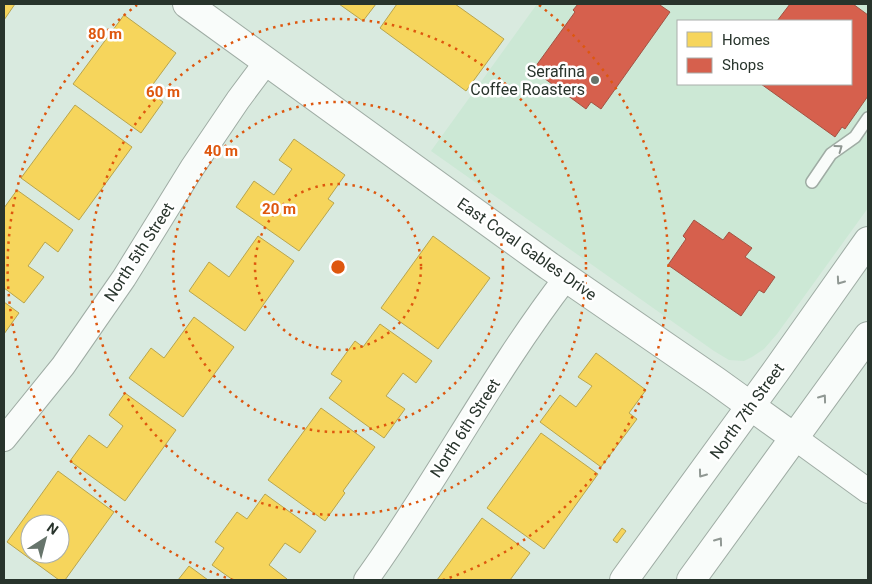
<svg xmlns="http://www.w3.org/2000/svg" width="872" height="584" viewBox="0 0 872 584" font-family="Roboto,sans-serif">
<rect width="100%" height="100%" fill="#d9eadf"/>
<!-- built -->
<path fill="#cce8d5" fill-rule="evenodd" d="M537,4H868V208L777,334L764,349L752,357L744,361L729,360L714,351L431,151ZM678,21H851V84H678Z"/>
<!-- homes -->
<g fill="#f6d55c" stroke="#b8a54e" fill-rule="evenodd">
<path d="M4,4H15L4,20Z"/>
<path d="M339,4H376L363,21Z"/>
<path d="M397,4H455L504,39L466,91L380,28Z"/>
<path d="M124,15L176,53L148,91L163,102L141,133L73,84Z"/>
<path d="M75,105L132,147L79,220L21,178Z"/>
<path d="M294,139L345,175L328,199L334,203L299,251L236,207L254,181L274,195L292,169L279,160Z"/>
<path d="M17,190L73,230L58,252L45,242L28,266L44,277L24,303L4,288V208Z"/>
<path d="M258,236L294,261L245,331L189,291L209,262L229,277Z"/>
<path d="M433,236L490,278L438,349L381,308Z"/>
<path d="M4,302L19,313L4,334Z"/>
<path d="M194,317L234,347L183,417L129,378L151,348L164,358Z"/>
<path d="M380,324L432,361L416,383L403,373L386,396L405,409L384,438L329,398L342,381L331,374L355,341L363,347Z"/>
<path d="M596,353L646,390L629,413L637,419L601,467L540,422L560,395L576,407L592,386L578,377Z"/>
<path d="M125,393L176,430L125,501L70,461L89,435L107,448L123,426L109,415Z"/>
<path d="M321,408L375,447L343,491L345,493L325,521L268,480Z"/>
<path d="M541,433L598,474L544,549L487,508Z"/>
<path d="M58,471L114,512L65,580H59L7,542ZM30,524H60V554H30Z"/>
<path d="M265,494L316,531L300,553L285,543L269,565L287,579V580H233L212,565L224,548L215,542L237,512L247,519Z"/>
<path d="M482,518L530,553L510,580H437Z"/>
<path d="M622,528L626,531L617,543L613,540Z"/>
<path d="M189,566L208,580H178Z"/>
</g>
<!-- shops -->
<g fill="#d6604d" stroke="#a25343">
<path d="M578,4H661L660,5L670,12L601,109L591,102L586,109L533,70L575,12L573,10Z"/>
<path d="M790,4H853L868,15V96L845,129L842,127L835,137L761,84H851V21H777Z"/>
<path d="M694,220L723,240L729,232L752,248L745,257L775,277L764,293L759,290L741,316L668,265L686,239L683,236Z"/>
</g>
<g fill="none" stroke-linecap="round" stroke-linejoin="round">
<!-- lane casing -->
<g stroke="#9faca4" stroke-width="14">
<path id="lane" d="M812,182L831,154L855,137L868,118"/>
</g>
<!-- street casing -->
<g stroke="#9faca4" stroke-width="26">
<g id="street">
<path d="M795,438L868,491"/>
<path d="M4,439L63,366L124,278L192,168L238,100L267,61"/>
<path d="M366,580C437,482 492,374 566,278"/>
</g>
</g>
<!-- secondary casing -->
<g stroke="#9faca4" stroke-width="30">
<path id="secondary" d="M187,4L549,266L716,381L795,438"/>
</g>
<!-- primary casing -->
<g stroke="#9faca4" stroke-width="30">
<g id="primary">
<path d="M624,580L776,371L868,241"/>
<path d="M691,580L868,336"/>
</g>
</g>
<!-- lane -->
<use href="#lane" stroke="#f9fcfa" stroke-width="11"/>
<!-- street -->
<use href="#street" stroke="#f9fcfa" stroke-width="24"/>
<!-- secondary -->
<use href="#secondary" stroke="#f9fcfa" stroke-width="28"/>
<!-- primary -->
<use href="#primary" stroke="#f9fcfa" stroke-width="28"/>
</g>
<!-- one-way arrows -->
<defs><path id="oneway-chevron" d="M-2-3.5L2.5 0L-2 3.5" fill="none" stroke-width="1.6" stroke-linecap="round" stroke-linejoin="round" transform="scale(1.25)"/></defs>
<g stroke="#909893">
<use href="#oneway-chevron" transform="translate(839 148) rotate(-36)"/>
<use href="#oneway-chevron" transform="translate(840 281) rotate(125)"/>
<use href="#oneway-chevron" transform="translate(823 398) rotate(-54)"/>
<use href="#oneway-chevron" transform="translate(702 474) rotate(126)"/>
<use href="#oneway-chevron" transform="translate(719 541) rotate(-54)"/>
</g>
<!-- distance rings -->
<g fill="none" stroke="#de570e" stroke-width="2.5" stroke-dasharray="2.5 5">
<circle cx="338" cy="267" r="83"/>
<circle cx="338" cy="267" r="165"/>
<circle cx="338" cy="267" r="248"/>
<path d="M233 580A330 330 0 0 1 137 5M539 5A330 330 0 0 1 443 580"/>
</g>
<!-- markers -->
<circle fill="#66746b" stroke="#fff" stroke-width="2" cx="595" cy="80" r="5"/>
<g text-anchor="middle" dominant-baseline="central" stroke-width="5" stroke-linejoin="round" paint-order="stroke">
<!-- poi labels -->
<g font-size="16" fill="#28342c" stroke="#fff" text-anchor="end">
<text x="585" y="71">Serafina<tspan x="585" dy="18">Coffee Roasters</tspan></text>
</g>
<!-- street labels -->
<g font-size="16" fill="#28342c" stroke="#fff">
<text transform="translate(527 249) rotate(35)">East Coral Gables Drive</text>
<text transform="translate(139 252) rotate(-57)">North 5th Street</text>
<text transform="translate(747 411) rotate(-54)">North 7th Street</text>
<text transform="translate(465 428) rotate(-57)">North 6th Street</text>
</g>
</g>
<circle cx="338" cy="267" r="8" fill="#de570e" stroke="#fff" stroke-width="2.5"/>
<g font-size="15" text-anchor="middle" font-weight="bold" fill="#de570e" stroke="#fff" stroke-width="5" stroke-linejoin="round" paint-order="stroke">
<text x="105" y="39">80 m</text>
<text x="163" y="97">60 m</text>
<text x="221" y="156">40 m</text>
<text x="279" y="214">20 m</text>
</g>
<!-- border -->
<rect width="872" height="584" fill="none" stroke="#28342c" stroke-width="10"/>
<!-- legend -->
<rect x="677" y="20" width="175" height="65" fill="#ffffff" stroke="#a9aeab"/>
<rect x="687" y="32" width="25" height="15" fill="#f6d55c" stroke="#a9aeab"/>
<text x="722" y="45" font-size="15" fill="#28342c">Homes</text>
<rect x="687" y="58" width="25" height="15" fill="#d6604d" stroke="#a9aeab"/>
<text x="722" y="70" font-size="15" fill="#28342c">Shops</text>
<!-- north arrow -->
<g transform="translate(45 539) rotate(36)"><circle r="24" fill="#ffffff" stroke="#a9aeab"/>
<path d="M0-4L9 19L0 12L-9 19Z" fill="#66746b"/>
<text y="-8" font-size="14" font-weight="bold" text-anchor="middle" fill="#28342c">N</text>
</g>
</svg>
